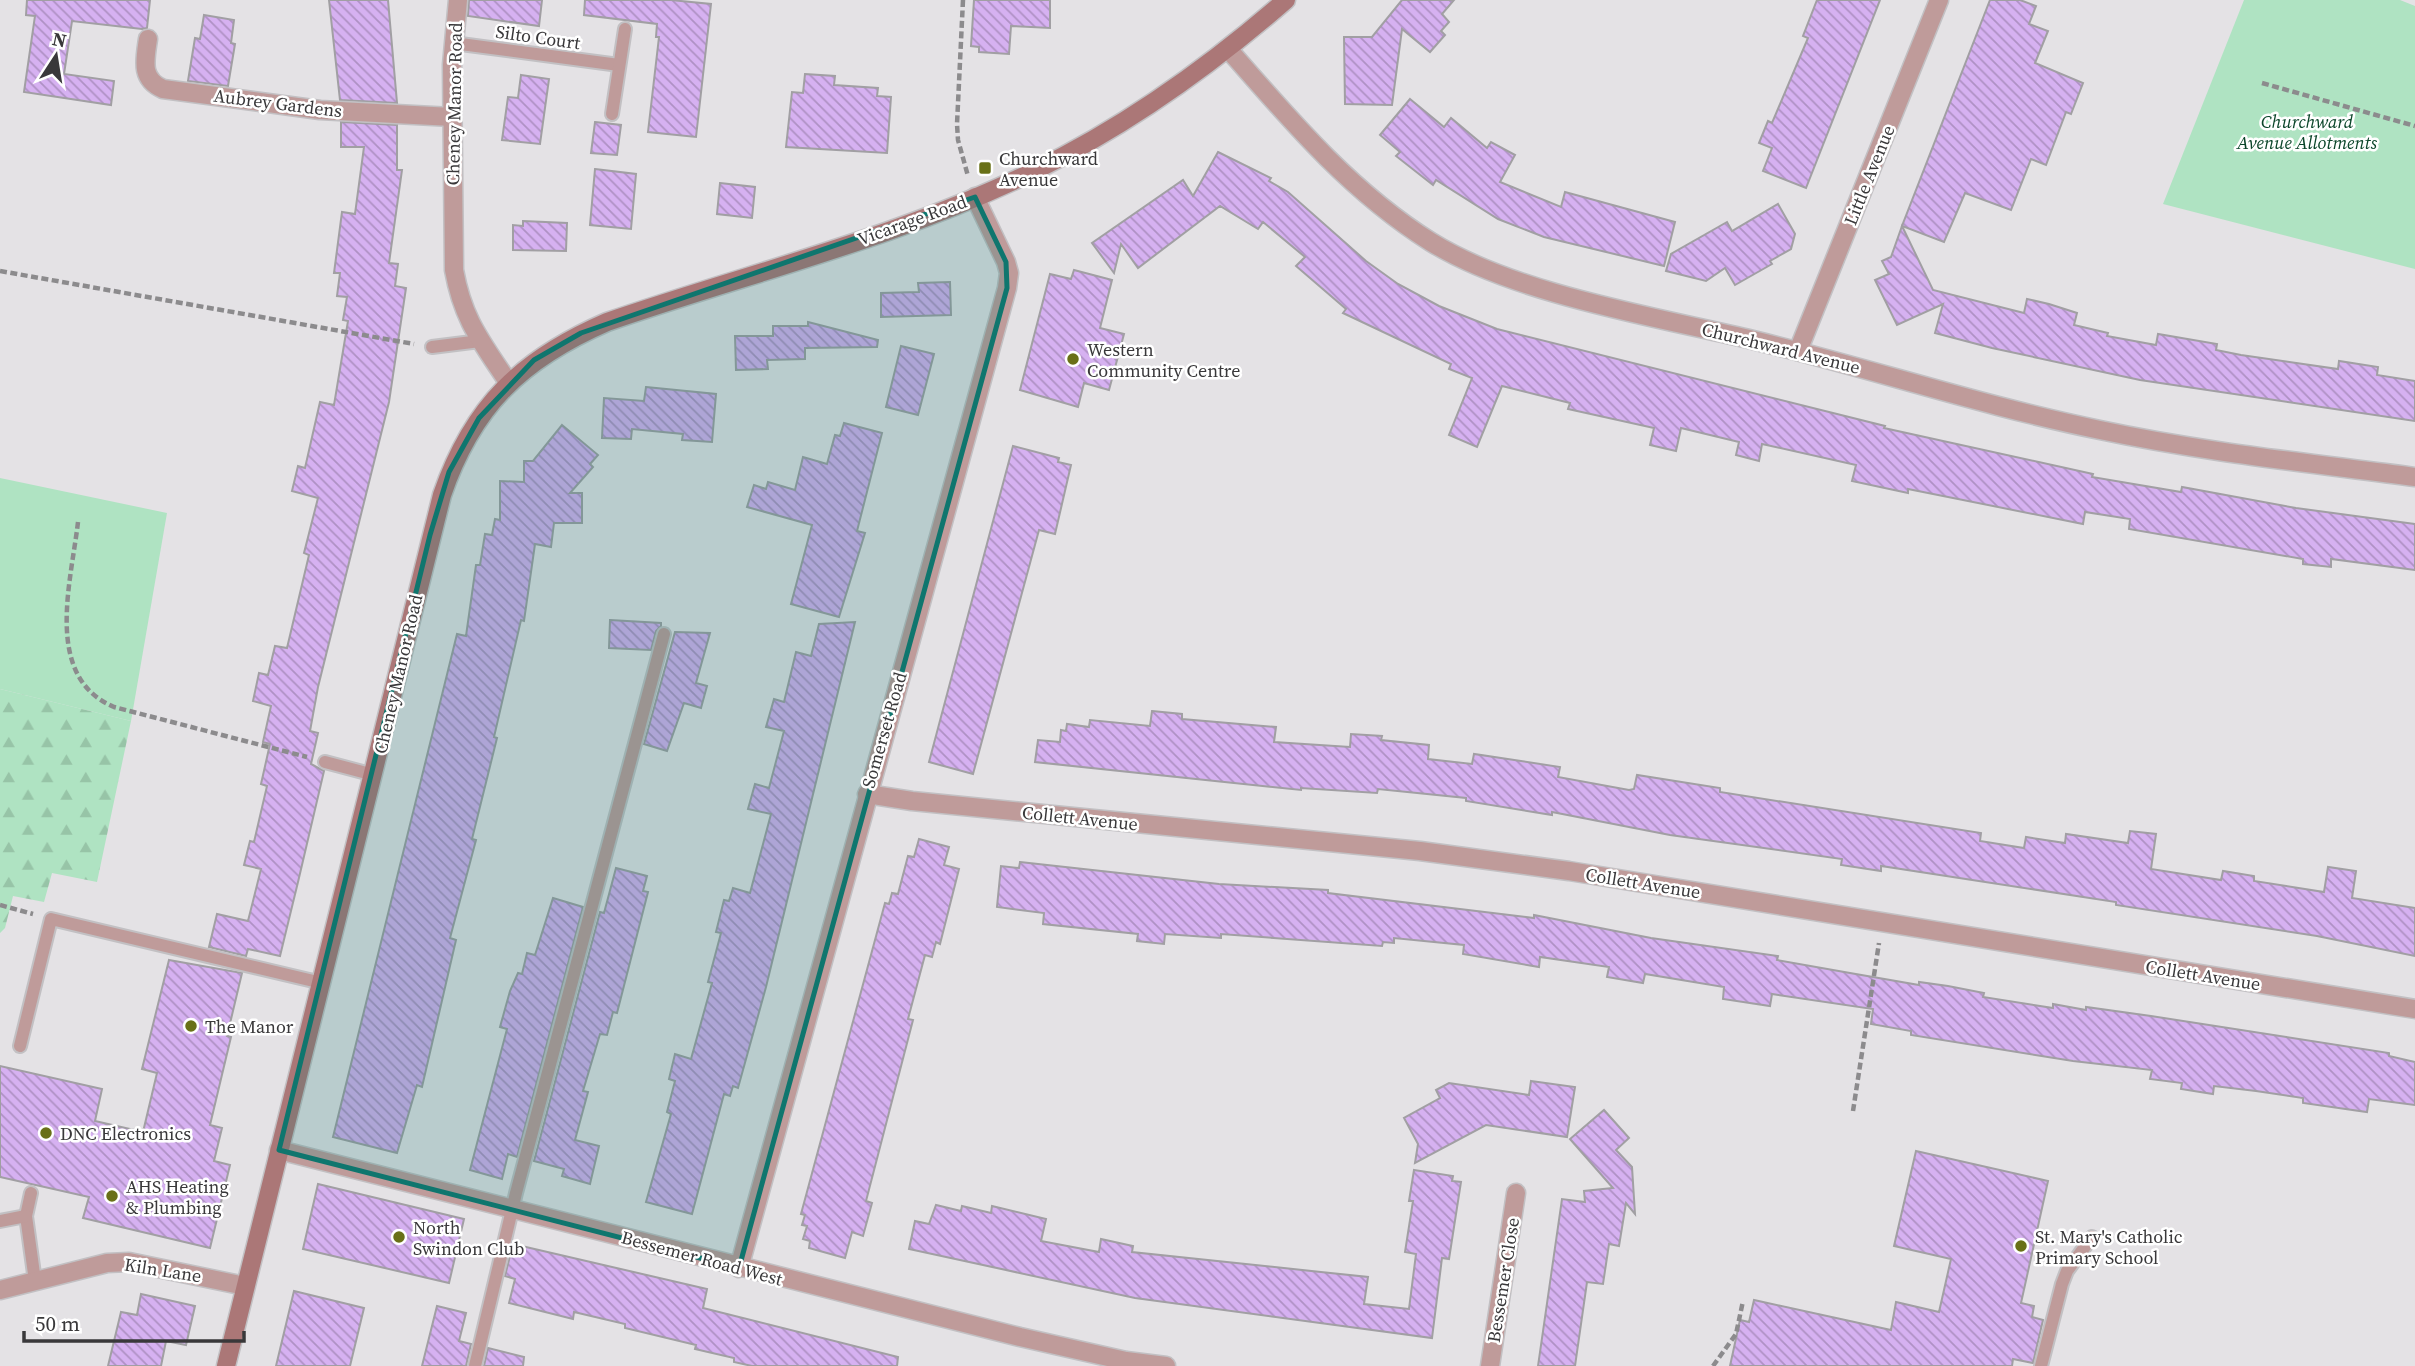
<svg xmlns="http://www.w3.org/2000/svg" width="2415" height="1366" viewBox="0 0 2415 1366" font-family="'Source Serif 4',serif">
<defs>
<pattern id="forest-firs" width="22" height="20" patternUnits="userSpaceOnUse" patternTransform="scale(1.75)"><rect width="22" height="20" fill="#afe3c2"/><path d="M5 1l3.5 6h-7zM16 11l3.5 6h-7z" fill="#97c4a7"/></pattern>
<pattern id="building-back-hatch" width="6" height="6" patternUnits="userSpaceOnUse" patternTransform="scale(1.75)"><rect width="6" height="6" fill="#d6b1f1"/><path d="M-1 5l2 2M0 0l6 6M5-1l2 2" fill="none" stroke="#af91c4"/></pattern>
</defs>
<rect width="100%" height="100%" fill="#e4e2e5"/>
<!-- green -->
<g fill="#afe3c2">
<path d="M2244,0H2400L2415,6V269L2163,204Z"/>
<path d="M0,478L167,513L131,721L0,689Z"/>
</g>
<!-- forest -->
<path fill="url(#forest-firs)" d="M0,689L131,721L97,882L52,873L44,902L13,896L5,928L0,933Z"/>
<!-- building -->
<g fill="url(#building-back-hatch)" stroke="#a19fa3" stroke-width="2">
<path d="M27,0H150L147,28L142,29L72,21L64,74L114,81L111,105L24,92L35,16L26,15Z"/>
<path d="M329,0H388L397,103L340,100Z"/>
<path d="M469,0H542L539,26L468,16Z"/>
<path d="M585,0H671L711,4L696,137L648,132L659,37H656L657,24L584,15Z"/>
<path d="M974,0H1050V28L1011,26L1009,54L979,52V47L971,46Z"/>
<path d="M1402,0H1454L1442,14L1449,22L1441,31L1445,35L1430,52L1402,29L1392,105L1345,104L1344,37H1372Z"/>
<path d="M1817,0H1880L1806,188L1763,171L1772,148L1759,143L1768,121L1772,123L1808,38L1803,36Z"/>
<path d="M1990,0H2020L2036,6L2029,24L2048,31L2035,63L2083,83L2071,114L2066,112L2046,165L2031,159L2011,210L1965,193L1944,242L1902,226Z"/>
<path d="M204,15L234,20L231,43L235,44L228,86L188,81L195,38L200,39Z"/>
<path d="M805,74L835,76L834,85L878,88L877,96L891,97L887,153L786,147L792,92L803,93Z"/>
<path d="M521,75L549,79L540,144L502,140L508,97L518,98Z"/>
<path d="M1410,99L1444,127L1451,118L1487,148L1491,142L1515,155L1500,182L1561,207L1565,192L1675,222L1664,266L1544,237L1498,219L1436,180L1433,185L1396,156L1400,152L1380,135Z"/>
<path d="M341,122L397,125V170H402L389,263L398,264L395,286L406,288L389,402L318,687L310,731L318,733L311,764L324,771L298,882L280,956L248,949L246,956L209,947L217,914L248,921L261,869L244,865L250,841L254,842L267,786L261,784L270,744L263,742L271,706L253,701L259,673L268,675L275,646L287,648L309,555L304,553L318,498L292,491L298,466L305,468L320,402L334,405L348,321L343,320L347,297L337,296L340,273H334L342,212L355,214L364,147H341Z"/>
<path d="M595,122L621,125L617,155L591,153Z"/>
<path d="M1218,152L1271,178L1269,181L1288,192L1366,261L1398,284L1439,306L1497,329L1885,426L1884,428L2093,474L2092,477L2181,492L2182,487L2296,508L2415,524V570L2331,559V567L2303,564V559L2129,529L2130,519L2085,512L2083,524L1908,489V493L1852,481L1856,465L1762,444L1759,461L1736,455L1739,442L1681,428L1676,451L1650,445L1654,428L1568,409L1570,403L1502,386L1477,447L1449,435L1472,378L1449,369L1451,364L1343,313L1346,309L1296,266L1305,257L1263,222L1258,229L1220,206L1138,268L1121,244L1114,273L1092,243L1183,180L1193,196Z"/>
<path d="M595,169L636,174L631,229L590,225Z"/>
<path d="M720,183L755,187L752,218L717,214Z"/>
<path d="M1778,204L1795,234L1791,249L1770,261L1772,264L1735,285L1725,268L1706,281L1666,271L1671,254L1727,222L1732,231Z"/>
<path d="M523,221L567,223L566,251L513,250V225L523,226Z"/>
<path d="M1902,226L1933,290L2024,313L2027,299L2049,304L2077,313L2074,325L2108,333L2107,336L2156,345L2158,334L2217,344L2216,350L2241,355L2338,369L2339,361L2378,367L2377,375L2415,381V421L2140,380L1992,348L1935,333L1943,304L1897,325L1875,280L1889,274L1882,261L1891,257Z"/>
<path d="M1074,270L1112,280L1100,328L1124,334L1109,390L1084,383L1078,407L1020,390L1050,274L1071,279Z"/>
<path d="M950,282L951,315L881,317V293L919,292L918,283Z"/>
<path d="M808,322L878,340L877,347L805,348V359L767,360L768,369L736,370L735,336H773V326H808Z"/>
<path d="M901,346L934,354L918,415L886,407Z"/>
<path d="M646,387L716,394L712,442L682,440L683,434L632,429L631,439L602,438L604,398L644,401Z"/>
<path d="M844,423L882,433L857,531L865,533L839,617L791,604L812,525L747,507L754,485L766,489L768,482L795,490L803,457L827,464L835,435L840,436Z"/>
<path d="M562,425L598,455L590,464L593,467L570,493H582V523H554L551,547L535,544L524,621L521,620L494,737L497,738L472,839L476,840L450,938L456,940L422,1087L417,1085L397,1153L333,1137L457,634L466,636L476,565H480L485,534L492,535L495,519L500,520V481L524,482V461H533Z"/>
<path d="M1013,446L1059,458L1058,462L1071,465L1055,534L1039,530L973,774L929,762Z"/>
<path d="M610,620L661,623V626L656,631L651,650L609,648Z"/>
<path d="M855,622L766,987L738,1088L733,1086L730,1096L724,1094L692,1214L646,1202L671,1114L667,1112L675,1081L669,1079L675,1054L691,1059L712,983L708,982L721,933L716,932L724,900L729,901L733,888L750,893L771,814L748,809L755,784L769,788L784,731L766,727L774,699L784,702L796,652L811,656L819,624Z"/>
<path d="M675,632L710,633L696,683L707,686L701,708L684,703L667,751L644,744Z"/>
<path d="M1152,711L1182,714V719L1276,727L1274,742L1350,747L1351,734L1382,736L1381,740L1429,745L1428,759L1472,764L1474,754L1560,767L1558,777L1629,790L1634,789L1637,775L1720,788V792L1981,833L1980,841L2024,848L2026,837L2065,843L2066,834L2128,843L2130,831L2156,834L2151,869L2221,880L2223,871L2254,876V881L2324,892L2328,867L2356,871L2352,898L2415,908V956L2317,936L2116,905V902L1881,866V871L1841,865L1842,859L1670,835L1552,812V815L1466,801V798L1378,789L1377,793L1301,788V790L1035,762L1038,740L1060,742L1061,730L1066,731L1067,724L1089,727L1090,720L1150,726Z"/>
<path d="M919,839L949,847L944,865L959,869L940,944L936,942L932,957L925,955L908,1019L913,1020L866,1201L872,1203L863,1236L852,1232L845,1258L809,1248L810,1241L803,1239L807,1226L802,1225L805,1215L801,1214L885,903L889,904L892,893L898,894L908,856L914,857Z"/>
<path d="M1020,862L1219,884L1328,890V893L1534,918V915L1651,938L1778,956L1777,960L1850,973L1919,985V982L1948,986L1984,993L1983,997L2053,1008V1004L2086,1010V1007L2151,1016L2389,1053V1056L2415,1062V1105L2369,1099L2367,1112L2303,1103V1098L2256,1091L2214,1086L2213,1094L2181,1089L2182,1083L2150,1079L2152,1070L2073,1061L1911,1035V1031L1871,1024L1873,1009L1772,994L1770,1006L1723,999L1724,987L1645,974L1643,983L1607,977L1609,967L1540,957L1539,967L1463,954L1464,945L1394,938V943L1383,942L1382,946L1221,934V938L1165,934L1164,944L1137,941L1138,934L1043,924L1044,913L997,907L1001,866L1019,868Z"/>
<path d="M616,868L647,876L643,891L648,892L617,1013L613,1012L607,1035L600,1034L583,1091L588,1092L575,1140L599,1146L590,1184L562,1176L564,1169L534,1161L600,912L604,913Z"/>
<path d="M553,898L583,907L517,1157L508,1154L502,1179L470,1170L507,1029L500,1027L510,991L518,973L522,974L527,953L535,955Z"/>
<path d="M169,960L242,973L227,1036L231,1037L210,1125L222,1128L214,1161L230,1165L210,1248L83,1218L89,1197L0,1177V1066L102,1089L95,1121L143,1132L157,1073L142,1069Z"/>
<path d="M1531,1081L1575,1087L1567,1137L1486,1125L1415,1163L1418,1144L1404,1118L1440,1098L1436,1090L1449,1083L1529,1095Z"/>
<path d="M1604,1110L1629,1138L1616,1150L1632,1167L1635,1214L1626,1203L1619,1246L1609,1244L1603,1284L1587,1282L1575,1366H1538L1562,1199L1585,1202L1584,1191L1613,1188L1570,1139Z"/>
<path d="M1916,1151L2048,1181L2021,1303L2034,1306L2032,1317L2043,1320L2033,1363L2013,1359L2012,1366H1730L1740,1320L1749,1322L1754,1300L1891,1330L1896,1302L1939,1312L1951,1259L1894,1246Z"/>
<path d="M1414,1170L1453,1176L1452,1181L1461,1182L1449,1259L1442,1258L1432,1338L1135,1298L909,1249L915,1221L929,1224L936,1205L961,1211L962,1206L991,1213L992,1206L1046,1219L1041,1241L1099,1252L1101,1239L1133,1246L1132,1252L1368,1277L1364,1304L1409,1309L1416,1254L1405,1252L1413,1201H1409Z"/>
<path d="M318,1184L464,1219L449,1283L303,1249Z"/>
<path d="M513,1244L707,1289L703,1308L898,1357L897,1366H752L734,1362V1358L695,1349L696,1345L625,1328V1324L574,1312L573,1319L509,1303L515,1279L505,1276Z"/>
<path d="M294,1291L364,1308L350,1366H276Z"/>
<path d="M141,1294L195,1306L186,1345L166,1341L161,1366H108L121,1312L137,1315Z"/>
<path d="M437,1306L466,1313L459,1341L471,1344L466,1366H422Z"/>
<path d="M488,1348L524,1357L523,1366H484Z"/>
</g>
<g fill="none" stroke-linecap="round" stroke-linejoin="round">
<!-- lane casing -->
<g stroke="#c2c0c3" stroke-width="16">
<g id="lane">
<path d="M453,43L619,65"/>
<path d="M612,114L625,29"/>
<path d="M432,347L480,341"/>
<path d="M325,762L374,775"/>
<path d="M20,1046L51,919L322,983"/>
<path d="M31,1193L26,1216L35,1281"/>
<path d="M0,1221L26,1216"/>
<path d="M475,1366L516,1193L664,634"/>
<path d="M2041,1366L2062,1284L2067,1271L2092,1237"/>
</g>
</g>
<!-- street casing -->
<g stroke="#c2c0c3" stroke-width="21">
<g id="street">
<path d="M458,0L452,65L454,270C463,320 481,341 508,382"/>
<path d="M148,39C145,60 140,79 163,89L320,110L452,117"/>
<path d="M1229,50C1290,120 1351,192 1431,242C1515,294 1656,317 1753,340C1869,368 1983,406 2100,430C2203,452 2310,463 2415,477"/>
<path d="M1798,351L1939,0"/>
<path d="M867,794L912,801L1420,851L1569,871L2415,1009"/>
<path d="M279,1150L1020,1337L1126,1361L1166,1366"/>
<path d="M739,1268L1007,288L1009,273L1006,262L975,197"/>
<path d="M0,1290L107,1263L129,1262L245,1286"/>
<path d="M1490,1366L1516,1193"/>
</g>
</g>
<!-- secondary casing -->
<g stroke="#c2c0c3" stroke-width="21">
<path id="secondary" d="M226,1366L442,495C473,405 522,359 607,322C749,273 897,238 1032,172C1125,127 1208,68 1286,0"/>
</g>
<!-- path -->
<g stroke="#8c8b8d" stroke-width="4.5" stroke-dasharray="7 3.5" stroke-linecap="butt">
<path d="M963,0L957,124L958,140L968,176"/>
<path d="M2262,83L2415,126"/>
<path d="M0,271L414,344"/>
<path d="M78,522C71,583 43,677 114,707L307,757"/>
<path d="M0,905L33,914"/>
<path d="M1853,1111L1879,943"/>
<path d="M1713,1366L1736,1334L1743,1301"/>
</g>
<!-- lane -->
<use href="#lane" stroke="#bf9b9a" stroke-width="12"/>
<!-- street -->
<use href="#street" stroke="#bf9b9a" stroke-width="18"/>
<!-- secondary -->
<use href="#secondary" stroke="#ab7777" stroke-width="18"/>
</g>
<!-- marked area -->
<path fill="#0f766e" fill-opacity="0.2" stroke="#0f766e" stroke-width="5" stroke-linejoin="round" d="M975,197L1006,262L1007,288L739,1268L279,1150L430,535L449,472L479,418L534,360L581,333Z"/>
<!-- markers -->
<g fill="#697017" stroke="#fff" stroke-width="2.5">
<rect x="978" y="161" width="14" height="14" rx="3.5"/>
<circle cx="1073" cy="359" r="7"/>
<circle cx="191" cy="1026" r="7"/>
<circle cx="46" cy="1133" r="7"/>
<circle cx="112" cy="1196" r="7"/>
<circle cx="399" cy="1237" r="7"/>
<circle cx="2021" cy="1246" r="7"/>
</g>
<g text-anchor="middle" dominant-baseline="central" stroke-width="5" stroke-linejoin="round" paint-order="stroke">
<!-- street labels -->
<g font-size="18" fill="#39383a" stroke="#fff">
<text transform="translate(538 37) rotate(8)">Silto Court</text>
<text transform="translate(278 103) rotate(7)">Aubrey Gardens</text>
<text transform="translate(454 104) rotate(-89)">Cheney Manor Road</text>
<text transform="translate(1869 175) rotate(-68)">Little Avenue</text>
<text transform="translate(912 220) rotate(-20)">Vicarage Road</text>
<text transform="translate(1781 348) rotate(14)">Churchward Avenue</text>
<text transform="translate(398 674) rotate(-77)">Cheney Manor Road</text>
<text transform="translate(884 730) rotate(-74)">Somerset Road</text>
<text transform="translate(1080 818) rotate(6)">Collett Avenue</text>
<text transform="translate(1643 883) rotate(9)">Collett Avenue</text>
<text transform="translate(2203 975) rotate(9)">Collett Avenue</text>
<text transform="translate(702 1258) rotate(15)">Bessemer Road West</text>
<text transform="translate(163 1270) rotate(9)">Kiln Lane</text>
<text transform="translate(1503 1280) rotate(-81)">Bessemer Close</text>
</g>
<!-- park labels -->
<g font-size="18" font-style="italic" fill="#0a4529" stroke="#fff">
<text x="2307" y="121">Churchward<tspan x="2307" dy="21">Avenue Allotments</tspan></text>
</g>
<!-- poi labels -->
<g font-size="18" fill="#39383a" stroke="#fff" text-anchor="start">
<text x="999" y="158">Churchward<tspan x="999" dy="21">Avenue</tspan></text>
<text x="1087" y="349">Western<tspan x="1087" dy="21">Community Centre</tspan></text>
<text x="205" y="1026">The Manor</text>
<text x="60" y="1133">DNC Electronics</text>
<text x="126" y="1186">AHS Heating<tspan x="126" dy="21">&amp; Plumbing</tspan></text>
<text x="413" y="1227">North<tspan x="413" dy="21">Swindon Club</tspan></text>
<text x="2035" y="1236">St. Mary's Catholic<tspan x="2035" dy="21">Primary School</tspan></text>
</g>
</g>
<!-- north arrow -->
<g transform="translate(56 56) rotate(12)" stroke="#ffffff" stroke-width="5" paint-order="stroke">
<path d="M0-5L12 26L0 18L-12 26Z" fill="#39383a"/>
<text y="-10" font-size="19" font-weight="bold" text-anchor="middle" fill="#39383a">N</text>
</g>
<!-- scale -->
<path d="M24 1331v10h220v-10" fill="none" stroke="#39383a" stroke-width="3.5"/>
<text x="35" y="1331" font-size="21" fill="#39383a" stroke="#ffffff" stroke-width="5" paint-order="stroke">50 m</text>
</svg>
